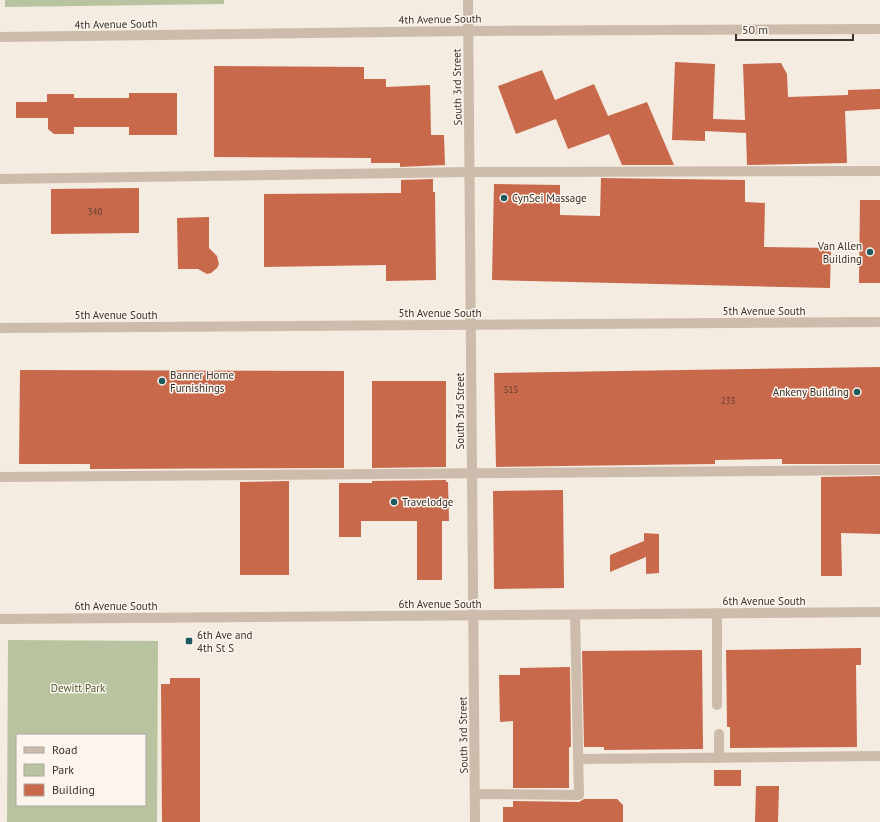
<svg xmlns="http://www.w3.org/2000/svg" width="880" height="822" viewBox="0 0 880 822" font-family="'PT Sans',sans-serif">
<rect width="100%" height="100%" fill="#f4ebe1"/>
<!-- green -->
<g fill="#b8c4a0" fill-rule="evenodd">
<path d="M5,0H224V4L5,7Z"/>
<path d="M8,640L158,641L157,822H7ZM17,735H145V805H17Z"/>
</g>
<!-- building -->
<g fill="#c8694b">
<path d="M675,62L715,64L713,119L745,120L743,64L781,63L787,74L788,97L848,95V90L880,89V109L845,111L847,163L747,165L746,133L705,131V141L672,140Z"/>
<path d="M214,66L364,67V79H386V87L430,85L431,135H444L445,165L400,167V163H371V158L214,157Z"/>
<path d="M542,70L555,100L594,84L608,116L647,102L674,165H622L609,134L568,149L556,119L516,134L498,86Z"/>
<path d="M129,93H177V135H129V127H74V134H54L48,129V118H16V102H47V94H74V98H129Z"/>
<path d="M601,178L745,180V202L765,203L764,247L831,248L830,288L492,280L494,184L560,185V215L600,216Z"/>
<path d="M433,179V192H435L436,280L386,281V265L264,267V194L401,193V180Z"/>
<path d="M139,188V233L51,234V189Z"/>
<path d="M860,200H880V283H859Z"/>
<path d="M209,217V248L217,256L219,264L217,268L211,273L207,274L198,269H178L177,218Z"/>
<path d="M880,367V464H782V459L715,460V464L496,467L494,373Z"/>
<path d="M20,370L344,371V468L90,469V464H19Z"/>
<path d="M372,381H446V467L372,468Z"/>
<path d="M880,476V534L841,533L842,576H821V477Z"/>
<path d="M446,480V482H448L449,521H442V580H417V521H361V537H339V483H372V481Z"/>
<path d="M289,481V575H240V482Z"/>
<path d="M563,490L564,588L494,589L493,491Z"/>
<path d="M644,533L659,534V573L646,574V557L610,572V555L644,541Z"/>
<path d="M861,648V665H856L857,747L730,748V727H727L726,650Z"/>
<path d="M702,650L703,749L604,750V747H584L582,651Z"/>
<path d="M570,667L571,747H569V788H513V721L500,722L499,675H520V668Z"/>
<path d="M170,678H200V822H162L161,684H170Z"/>
<rect x="714" y="770" width="27" height="16"/>
<path d="M756,786H779L778,822H755Z"/>
<path d="M584,799H617L623,805V822H503V807H513V801L579,802Z"/>
</g>
<g fill="none" stroke-linecap="round" stroke-linejoin="round">
<!-- minor -->
<g stroke="#cdbbac" stroke-width="10">
<path d="M468,0L475,822"/>
<path d="M0,37L468,31L880,29"/>
<path d="M0,179L470,172L880,171"/>
<path d="M0,328L880,322"/>
<path d="M0,477L880,470"/>
<path d="M717,613V705"/>
<path d="M0,619L880,612"/>
<path d="M719,734V758"/>
<path d="M578,759L880,756"/>
<path d="M475,794L579,795L575,615"/>
</g>
</g>
<!-- markers -->
<g fill="#1f5a5e" stroke="#fbf5ee" stroke-width="1.5">
<circle cx="504" cy="198" r="4"/>
<circle cx="870" cy="252" r="4"/>
<circle cx="162" cy="381" r="4"/>
<circle cx="857" cy="392" r="4"/>
<circle cx="394" cy="502" r="4"/>
<rect x="185" y="637" width="8" height="8" rx="2"/>
</g>
<g text-anchor="middle" dominant-baseline="central" stroke-width="3" stroke-linejoin="round" paint-order="stroke">
<!-- number labels -->
<g font-size="9" fill="#5e3e33">
<text x="95" y="211">340</text>
<text x="511" y="389">515</text>
<text x="728" y="400">233</text>
</g>
<!-- street labels -->
<g font-size="11" fill="#3b302b" stroke="#fbf5ee">
<text transform="translate(440 19) rotate(-1)">4th Avenue South</text>
<text transform="translate(116 24) rotate(-1)">4th Avenue South</text>
<text transform="translate(457 87) rotate(-91)">South 3rd Street</text>
<text x="764" y="311">5th Avenue South</text>
<text x="440" y="313">5th Avenue South</text>
<text x="116" y="315">5th Avenue South</text>
<text transform="translate(460 411) rotate(-90)">South 3rd Street</text>
<text x="764" y="601">6th Avenue South</text>
<text x="440" y="604">6th Avenue South</text>
<text x="116" y="606">6th Avenue South</text>
<text transform="translate(463 735) rotate(-91)">South 3rd Street</text>
</g>
<!-- poi labels -->
<g font-size="11" fill="#3b302b" stroke="#fbf5ee" text-anchor="start">
<text x="512" y="198">CynSei Massage</text>
<text x="862" y="246" text-anchor="end">Van Allen<tspan x="862" dy="13">Building</tspan></text>
<text x="170" y="375">Banner Home<tspan x="170" dy="13">Furnishings</tspan></text>
<text x="849" y="392" text-anchor="end">Ankeny Building</text>
<text x="402" y="502">Travelodge</text>
<text x="197" y="635">6th Ave and<tspan x="197" dy="13">4th St S</tspan></text>
</g>
<!-- park labels -->
<g font-size="11" fill="#4a5a2e" stroke="#fbf5ee">
<text x="78" y="688">Dewitt Park</text>
</g>
</g>
<!-- legend -->
<rect x="16" y="734" width="130" height="72" fill="#fbf5ee" stroke="#aea6a0"/>
<rect x="24" y="747" width="20" height="6" fill="#cdbbac" stroke="#aea6a0"/>
<text x="52" y="754" font-size="12" fill="#3b302b">Road</text>
<rect x="24" y="764" width="20" height="12" fill="#b8c4a0" stroke="#aea6a0"/>
<text x="52" y="774" font-size="12" fill="#3b302b">Park</text>
<rect x="24" y="784" width="20" height="12" fill="#c8694b" stroke="#aea6a0"/>
<text x="52" y="794" font-size="12" fill="#3b302b">Building</text>
<!-- scale -->
<path d="M736 34v6h117v-6" fill="none" stroke="#3b302b" stroke-width="2"/>
<text x="742" y="34" font-size="12" fill="#3b302b" stroke="#fbf5ee" stroke-width="3" paint-order="stroke">50 m</text>
</svg>
